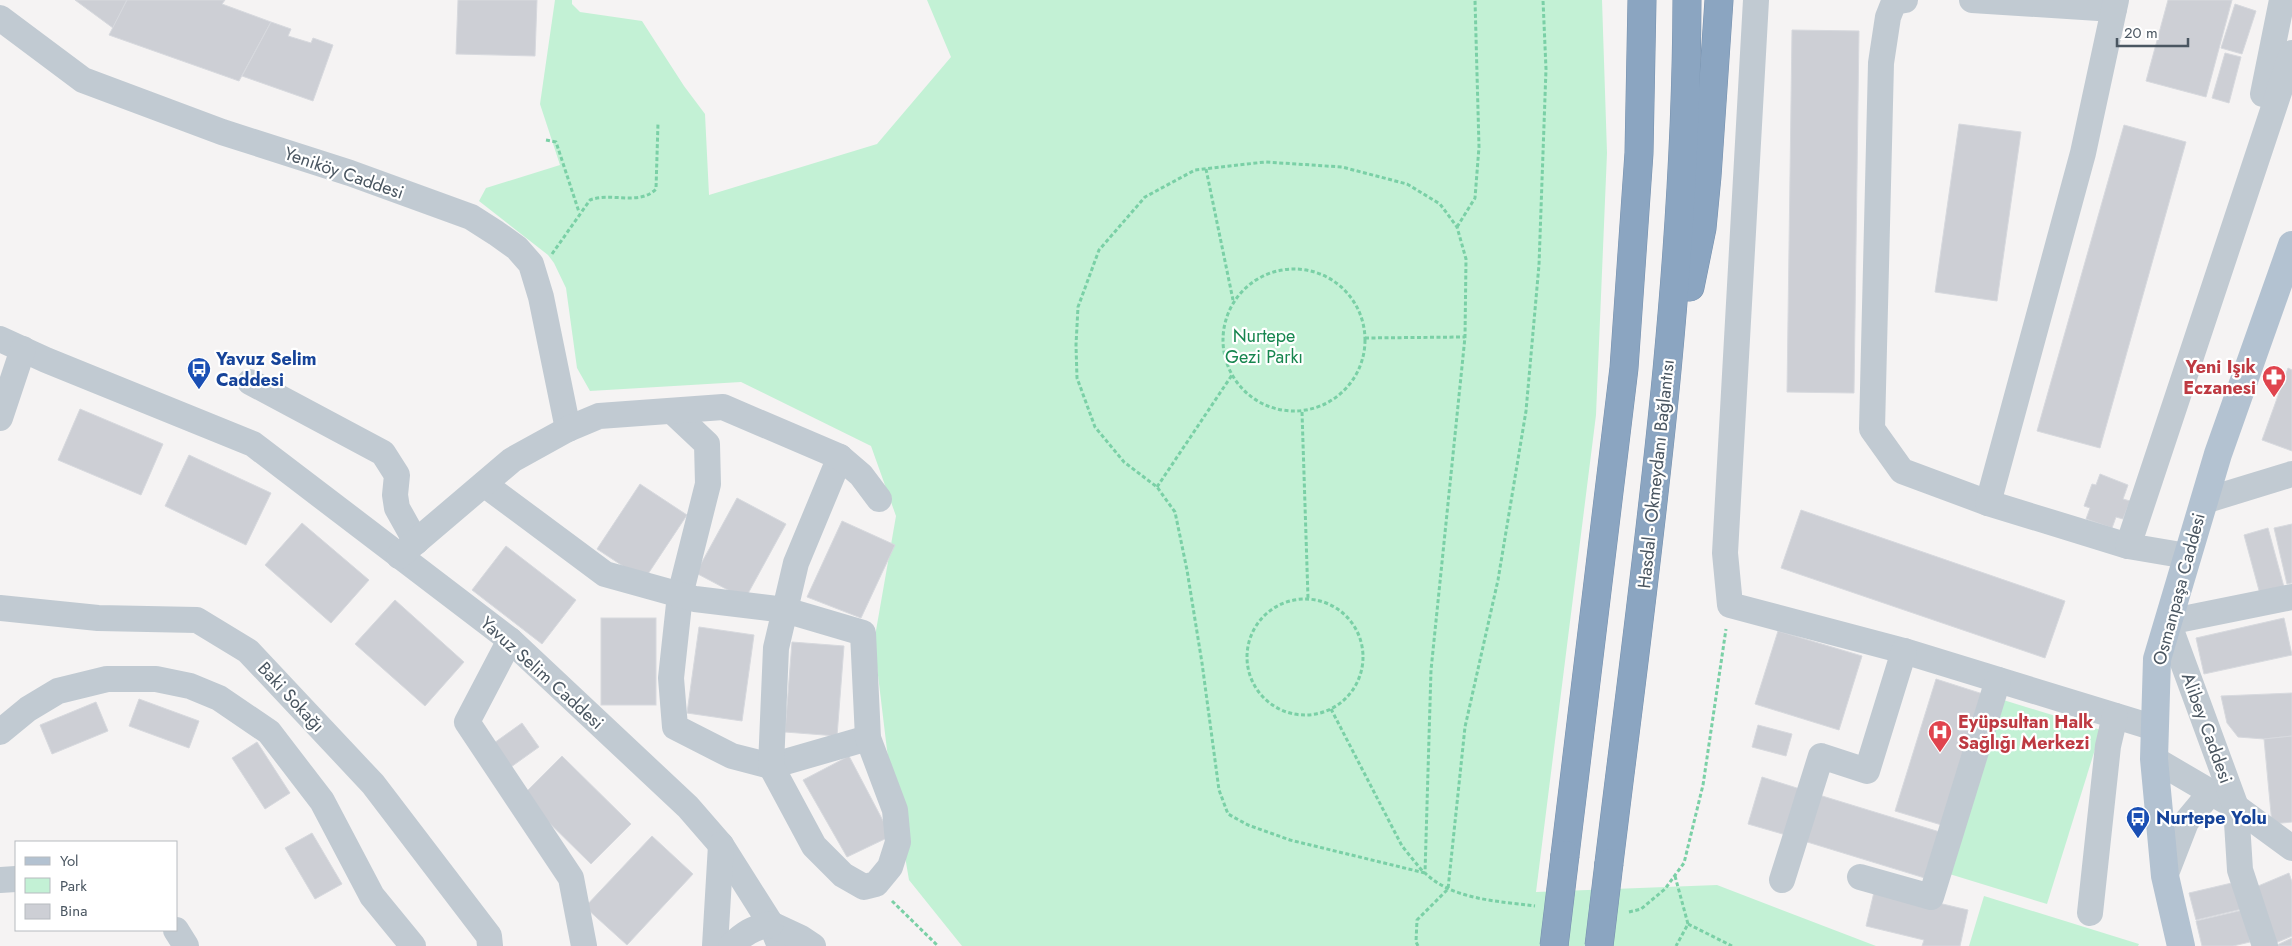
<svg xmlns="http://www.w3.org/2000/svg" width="2292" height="946" viewBox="0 0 2292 946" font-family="Jost,sans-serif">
<rect width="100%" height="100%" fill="#f5f3f3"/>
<!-- green -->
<g fill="#c3f1d5">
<path d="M555,0H572V4L580,12L642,21L684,86L705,114L709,195L877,144L951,57L927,0H1602L1607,153L1596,415L1536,892L1717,885L1876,946H962L909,880L887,750L874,642L896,516L871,446L741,382L590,391L577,368L566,288L554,263L548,255L479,201L486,188L560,165L540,104Z"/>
<path d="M1997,698L2101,730L2047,904L1943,872Z"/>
<path d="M1984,896L2139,944L2138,946H1969Z"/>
</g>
<!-- building -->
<g fill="#cdcfd5" stroke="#d7d9de">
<path d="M75,0H127L113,28Z"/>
<path d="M127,0H225L222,4L271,22L239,81L109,35Z"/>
<path d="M458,0H537L535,56L456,54Z"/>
<path d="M2168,0H2232L2206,97L2146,81Z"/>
<path d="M2235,4L2256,11L2242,54L2221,48Z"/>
<path d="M271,22L291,29L288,36L311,43L313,38L333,45L313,101L242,76Z"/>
<path d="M1792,30L1859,31L1854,393L1787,392Z"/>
<path d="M2225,53L2241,57L2229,103L2212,98Z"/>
<path d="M1959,124L2021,132L1997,301L1935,292Z"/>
<path d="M2124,125L2186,142L2100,448L2037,431Z"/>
<path d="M2288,368L2292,370V451L2262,440Z"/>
<path d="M80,409L163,444L141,495L58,460Z"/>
<path d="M189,455L271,493L246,545L165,506Z"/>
<path d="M2100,474L2128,485L2123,499L2130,501L2123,519L2116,517L2112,528L2086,519L2090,508L2084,506L2092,484L2096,485Z"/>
<path d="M640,484L687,515L644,580L597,549Z"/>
<path d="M737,498L786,524L745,599L696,573Z"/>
<path d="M1801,510L2065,601L2045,658L1781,568Z"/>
<path d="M842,521L895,545L861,618L807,597Z"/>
<path d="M302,523L369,580L331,623L265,565Z"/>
<path d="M2292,524V583L2287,584L2274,528Z"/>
<path d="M2268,528L2284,587L2260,594L2244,535Z"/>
<path d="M506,546L576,600L542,644L472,590Z"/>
<path d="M395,600L464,662L425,706L355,644Z"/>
<rect x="601" y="618" width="55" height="87"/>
<path d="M2284,618L2292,655L2204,674L2196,638Z"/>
<path d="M699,627L754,635L742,721L687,713Z"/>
<path d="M1778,631L1862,656L1839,730L1755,704Z"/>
<path d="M792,642L844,646L837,736L785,732Z"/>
<path d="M1936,679L1986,695L1945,826L1895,811Z"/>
<path d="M2292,693V736L2264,739L2238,737L2227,723L2221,696Z"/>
<path d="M139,699L199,721L189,748L129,726Z"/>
<path d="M96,702L108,731L52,754L40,725Z"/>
<path d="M522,723L539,747L511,767L494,743Z"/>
<path d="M1758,725L1792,734L1786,756L1752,747Z"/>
<path d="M2292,736V822L2272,824L2264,739Z"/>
<path d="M257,742L290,793L265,809L232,758Z"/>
<path d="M562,756L631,824L591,864L522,796Z"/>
<path d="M849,756L891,836L847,857L803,780Z"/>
<path d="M1762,777L1800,789L1786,835L1748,824Z"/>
<path d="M1819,795L1943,833L1928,879L1804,841Z"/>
<path d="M312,833L342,884L315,899L285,848Z"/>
<path d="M652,836L693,874L627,945L585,907Z"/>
<path d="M2289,873L2292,882V936L2273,944L2251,889Z"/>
<path d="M2236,882L2242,909L2196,920L2189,893Z"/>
<path d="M1875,888L1968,910L1960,946H1922L1924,940L1866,926Z"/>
<path d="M2243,910L2250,942L2233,946H2202L2196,921Z"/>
<path d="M2292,938V946H2275Z"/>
</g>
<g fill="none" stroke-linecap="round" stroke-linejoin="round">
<!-- highway casing -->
<g stroke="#7690ad" stroke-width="29">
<g id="highway">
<path d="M1690,287L1702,228L1707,176L1719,0"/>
<path d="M1565,855L1624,368L1639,153L1642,0"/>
<path d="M1609,863C1644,575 1686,291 1687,0"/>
</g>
</g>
<!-- path -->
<g stroke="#7ad0a6" stroke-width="3" stroke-dasharray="4 2.5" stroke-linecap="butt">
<path d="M546,140L556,142L579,212"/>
<path d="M1206,169L1233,300"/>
<path d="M1457,227L1475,198L1479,147L1475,0"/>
<path d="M552,254L590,200C610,192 640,206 656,189L658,123"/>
<circle cx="1294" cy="340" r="71"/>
<path d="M1365,338L1465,337"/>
<path d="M1302,412L1308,598"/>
<path d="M1157,487L1232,375"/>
<circle cx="1305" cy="657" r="58"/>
<path d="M1331,709L1402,846L1424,873"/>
<path d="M1425,873L1290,840L1248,825L1228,814L1219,790L1202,663L1187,570L1175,512L1157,487L1124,462L1095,427L1077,378L1076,345L1078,307L1099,250L1145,197L1195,170L1265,162L1342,167L1407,184L1440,204L1457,227L1466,259L1465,337L1431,670L1425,873C1453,900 1498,901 1535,906"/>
<path d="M1675,876L1688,924L1676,946"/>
<path d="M892,901L938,946"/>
<path d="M1629,912L1641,909L1665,889L1684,863L1703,785L1726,629"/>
<path d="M1688,924L1732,946"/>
<path d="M1418,946L1416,942L1417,920L1448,889L1465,727L1498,580L1526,411L1539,265L1546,69L1543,0"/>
</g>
<!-- minor -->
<g stroke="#c1cad2" stroke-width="26">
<path d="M1756,0L1725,553L1730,605L1904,651L2155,728"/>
<path d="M1905,0L1894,2L1888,17L1881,63L1872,429L1902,471L1988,503"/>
<path d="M1972,0L2114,9"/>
<path d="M2116,0L2083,153L1988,503L2128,546"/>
<path d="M0,18L83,80L222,132L350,173L471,217L496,233L517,248L531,264L541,297L568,429"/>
<path d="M2263,94L2282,0"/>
<path d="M0,339L46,360L253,444L510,640L688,807L721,845L771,924L780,946"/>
<path d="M250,382L383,453L397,475L395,495L397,508L416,542"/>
<path d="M672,411L707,444L708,484L680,595L671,678L675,727L732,756L771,766L868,738"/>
<path d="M0,418L23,349"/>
<path d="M484,484L605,574L695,599L785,610L863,633L868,738L895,810L898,842L890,867L876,884L864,887L843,875L814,846L771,766L776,648L796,563L840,457"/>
<path d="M2204,501L2292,474"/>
<path d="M399,556L512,460L568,429L599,416L723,407L840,457L861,475L879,499"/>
<path d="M2187,556L2128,546L2292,53"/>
<path d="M0,608L98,618L197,620L248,651L373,784L489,936L490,946"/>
<path d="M510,640L467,722L571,878L584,946"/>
<path d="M0,732L28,709L58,691L107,679H156L190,686L219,698L269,732L322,801L372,896L413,946"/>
<path d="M2154,759L2236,807L2292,848"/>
<path d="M2165,876L2186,822L2211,792"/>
<path d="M1860,877L1931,897L1998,680"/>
<path d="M0,880L16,879"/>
<path d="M1782,880L1821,756L1867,771L1904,651"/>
<path d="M2090,913L2108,746L2115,716"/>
<path d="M771,924L801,938L813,946"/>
<path d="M176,930L186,946"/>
<path d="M715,946L721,845"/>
<path d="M731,946C743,934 754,927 771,924"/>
<path d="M2265,946L2240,870L2236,807L2168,622L2292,597"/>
</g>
<!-- major -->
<path stroke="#b3c2d1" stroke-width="28" d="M2181,946L2165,876L2154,759L2157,659L2218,454L2292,245"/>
<!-- highway -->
<use href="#highway" stroke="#8ba5c1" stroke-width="28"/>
<!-- highway-bridge casing -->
<g stroke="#7690ad" stroke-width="29" stroke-linecap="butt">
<g id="highway-bridge">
<path d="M1554,946L1565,855"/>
<path d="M1599,946L1609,863"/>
</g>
</g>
<!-- highway-bridge -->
<use href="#highway-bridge" stroke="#8ba5c1" stroke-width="28"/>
</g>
<!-- icons -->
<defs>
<g id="bus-pin" transform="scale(1.25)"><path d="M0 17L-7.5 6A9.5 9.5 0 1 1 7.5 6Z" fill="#1a4fb4" stroke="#fff"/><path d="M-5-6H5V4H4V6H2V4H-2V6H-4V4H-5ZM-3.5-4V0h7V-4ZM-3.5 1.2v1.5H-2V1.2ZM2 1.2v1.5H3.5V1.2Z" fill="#fff"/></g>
<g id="pharmacy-pin" transform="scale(1.25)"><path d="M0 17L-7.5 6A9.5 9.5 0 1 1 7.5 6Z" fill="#e0444e" stroke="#fff"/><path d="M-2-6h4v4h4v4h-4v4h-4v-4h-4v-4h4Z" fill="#fff"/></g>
<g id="hospital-pin" transform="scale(1.25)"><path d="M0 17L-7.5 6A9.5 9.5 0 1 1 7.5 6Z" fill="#e0444e" stroke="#fff"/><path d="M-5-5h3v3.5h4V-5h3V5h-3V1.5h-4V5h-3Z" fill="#fff"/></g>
</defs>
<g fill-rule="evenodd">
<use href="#bus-pin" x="199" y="369"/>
<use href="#pharmacy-pin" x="2274" y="377"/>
<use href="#hospital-pin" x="1940" y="732"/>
<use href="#bus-pin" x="2138" y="818"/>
</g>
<g text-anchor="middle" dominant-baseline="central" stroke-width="4.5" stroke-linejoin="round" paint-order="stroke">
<!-- street labels -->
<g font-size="18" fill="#4a5661" stroke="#fff">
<text transform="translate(344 173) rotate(19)">Yeniköy Caddesi</text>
<text transform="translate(1656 474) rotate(-84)">Hasdal - Okmeydanı Bağlantısı</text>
<text transform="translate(2179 589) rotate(-75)">Osmanpaşa Caddesi</text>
<text transform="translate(542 673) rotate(42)">Yavuz Selim Caddesi</text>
<text transform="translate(291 697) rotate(47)">Baki Sokağı</text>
<text transform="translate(2207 728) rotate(70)">Alibey Caddesi</text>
</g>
<!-- park labels -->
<g font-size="18" fill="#17864f" stroke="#fff">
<text x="1264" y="336">Nurtepe<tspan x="1264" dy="21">Gezi Parkı</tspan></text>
</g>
<!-- transit labels -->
<g font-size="18" font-weight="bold" fill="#164399" stroke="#fff" text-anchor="start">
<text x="216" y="359">Yavuz Selim<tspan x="216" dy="21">Caddesi</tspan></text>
<text x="2156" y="818">Nurtepe Yolu</text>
</g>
<!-- health labels -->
<g font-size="18" font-weight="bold" fill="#be3a42" stroke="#fff" text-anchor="end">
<text x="2256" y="367">Yeni Işık<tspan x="2256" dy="21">Eczanesi</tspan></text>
<text x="1958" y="722" text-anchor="start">Eyüpsultan Halk<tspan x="1958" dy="21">Sağlığı Merkezi</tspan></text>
</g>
</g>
<!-- legend -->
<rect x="15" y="841" width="162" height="90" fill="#ffffff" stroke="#b7bbc0"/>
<rect x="25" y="857" width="25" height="8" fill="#b3c2d1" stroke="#b7bbc0"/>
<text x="60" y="866" font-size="15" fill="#4a5661">Yol</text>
<rect x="25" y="878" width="25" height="15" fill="#c3f1d5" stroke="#b7bbc0"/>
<text x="60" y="891" font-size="15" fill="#4a5661">Park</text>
<rect x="25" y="904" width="25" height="15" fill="#cdcfd5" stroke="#b7bbc0"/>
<text x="60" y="916" font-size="15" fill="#4a5661">Bina</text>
<!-- scale -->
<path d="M2117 38v8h71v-8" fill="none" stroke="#4a5661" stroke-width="2.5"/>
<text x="2124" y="38" font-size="15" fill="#4a5661" stroke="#ffffff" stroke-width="4" paint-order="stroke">20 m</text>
</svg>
